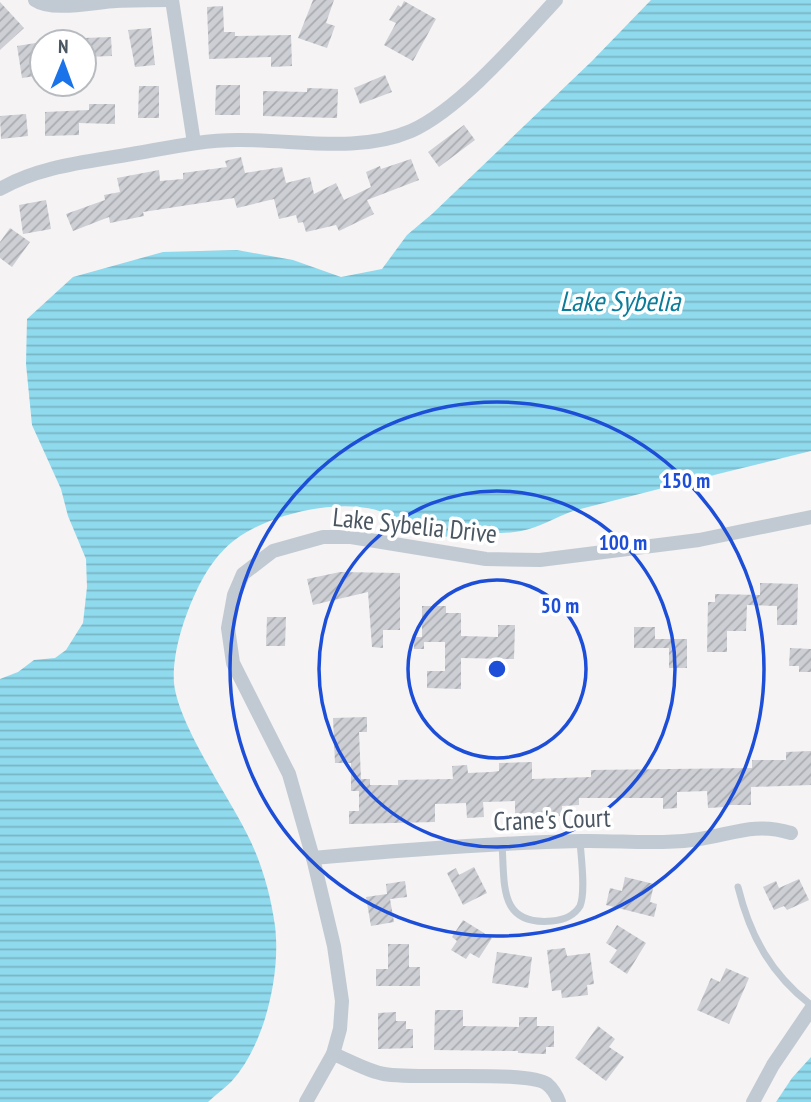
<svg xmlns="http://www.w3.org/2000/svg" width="811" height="1102" viewBox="0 0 811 1102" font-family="'PT Sans Narrow',sans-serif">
<defs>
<pattern id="water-rules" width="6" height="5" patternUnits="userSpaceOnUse" patternTransform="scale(1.75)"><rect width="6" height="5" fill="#90daee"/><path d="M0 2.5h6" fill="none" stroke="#78b4c4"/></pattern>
<pattern id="building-hatch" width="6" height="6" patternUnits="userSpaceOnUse" patternTransform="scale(1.75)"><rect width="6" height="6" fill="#cdcfd5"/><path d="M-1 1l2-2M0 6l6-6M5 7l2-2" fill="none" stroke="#a8abb0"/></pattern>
</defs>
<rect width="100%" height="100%" fill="#f5f3f3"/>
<!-- water -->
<g fill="url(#water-rules)">
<path d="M651,0H811V451C743,468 676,484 608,502C596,505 584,508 573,511C556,517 538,528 521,531C505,534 488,533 472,534C458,535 443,538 429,537C414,535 405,522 392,516C351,495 282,511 245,533C221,547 206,570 195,594C183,620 172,655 174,683C178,724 227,794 246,832C261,860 271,895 275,926C281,974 265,1045 231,1082C224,1089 215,1095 208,1102H0V679L18,672L34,660L55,658L66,650L83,623L87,587L86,559L68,516L61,489L32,425L26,364L27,319L73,277L163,252L237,250L293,260L341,277L382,269L407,235L432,214L592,61Z"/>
<path d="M811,1057V1102H776L792,1078Z"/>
</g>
<!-- building -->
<g fill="url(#building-hatch)">
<path d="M313,0H334L326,23L335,26L327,48L298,38Z"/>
<path d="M404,1L436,19L413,61L384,45L396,23L389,20L398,5L401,7Z"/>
<path d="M0,2L24,28L0,50Z"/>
<path d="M223,6L224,32H235V36L291,35L292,66L271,67V57L209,59L207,7Z"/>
<path d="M151,28L155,65L135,67L128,30Z"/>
<path d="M111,37L112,56L84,57V38Z"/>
<path d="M42,42V75L22,78L17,46Z"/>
<path d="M385,75L392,92L360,104L354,88Z"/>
<path d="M216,85H240V115H215Z"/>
<path d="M139,86H159V118H138Z"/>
<path d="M307,88L338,89L337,118L263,116V91L307,92Z"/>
<path d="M89,104H115V124L79,123V135L45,136V112L89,110Z"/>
<path d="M26,114L28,136L1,139L0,116Z"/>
<path d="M464,125L475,140L439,167L428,152Z"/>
<path d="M241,157L245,173L282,167L286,183L310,177L314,194L336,183L344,200L371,187L366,172L380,166L381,169L411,159L419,180L367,200L374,214L339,231L336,225L306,232L303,222L298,223L296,215L279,219L274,199L237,208L234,198L143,212L144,216L110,223L109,217L73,231L66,214L105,200L104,195L120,192L117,178L159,170L160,181L183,179V173L227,167L225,161Z"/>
<path d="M46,200L51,229L23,234L19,205Z"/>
<path d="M10,228L30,242L12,267L0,258V242Z"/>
<path d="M340,572L400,573V630H383V648L372,647L368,592L313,605L307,579Z"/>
<path d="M760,583L798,584L797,625H777V606L747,605L746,631H727V652H707L708,602H715V594L760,595Z"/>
<path d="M422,606H446V613H461V636L498,637V625H515L514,659L461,658V689L427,688V671H445V642H424V649H414V637H422Z"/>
<path d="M267,617H286L285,646H266Z"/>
<path d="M634,627H655V639H687V668H669V648H634Z"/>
<path d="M790,648L811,649V672H799V666H789Z"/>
<path d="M367,717V732H359L361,779H370V785H398V780L453,779L452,766L467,765L468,773L491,772L499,771V763L532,762V779L591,777V770L752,768V760H786V752L811,751V785L751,787V805H725V807L708,808L707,791L677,792V808L663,809V798H579V805L562,806V816L515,817V801L483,802L484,817L467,818L466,803L435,804V822L349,824V811H359V791H351V763H335L333,718Z"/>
<path d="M474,867L487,893L463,905L447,873L456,868L459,875Z"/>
<path d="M625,877L654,884L650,902L657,904L654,917L606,905L610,888L622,891Z"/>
<path d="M799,879L809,900L787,910L784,906L774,910L763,887L776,881L779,888Z"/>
<path d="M405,881L407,897L390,899L394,922L371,926L366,897L387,894L386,884Z"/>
<path d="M463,920L492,938L479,958L470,953L466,959L451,950L457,941L452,937Z"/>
<path d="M617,925L646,943L627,974L609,962L617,950L606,943Z"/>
<path d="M388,944H409V967H420V986H376V969H388Z"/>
<path d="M565,948L567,956L590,953L594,984L587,985L588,995L562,998L561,990L552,991L547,950Z"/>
<path d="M497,952L532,957L528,988L492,983Z"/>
<path d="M726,968L749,978L729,1024L697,1010L711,978L720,982Z"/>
<path d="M435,1010H463V1026L519,1027V1017H537V1026H554V1047H546V1054L518,1053V1051L434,1050Z"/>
<path d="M396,1012V1021H406V1029H413V1048L378,1049V1013Z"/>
<path d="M598,1026L615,1039L609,1047L624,1057L606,1081L575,1058Z"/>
</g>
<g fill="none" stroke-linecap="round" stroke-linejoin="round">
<!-- service -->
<g stroke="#c1cad2" stroke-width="7">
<path d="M502,845C505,884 498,926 552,921C563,920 574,916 580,906C586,892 581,857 580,841"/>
<path d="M738,887C750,936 771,974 811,1005"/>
</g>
<!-- minor -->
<g stroke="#c1cad2" stroke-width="14">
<path d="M35,0C52,12 95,2 116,1C135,0 153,0 172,0"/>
<path d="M172,0L194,143"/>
<path d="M0,189C40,166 87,162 132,154C167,148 202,140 237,140C294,139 357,154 411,131C460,109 519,40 556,0"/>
<path d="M313,858C402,850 491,843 580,841C617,840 655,845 692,840C729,836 752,821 791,833"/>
<path d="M333,1054C349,1060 367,1071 384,1074C417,1080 528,1070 547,1084C552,1088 557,1096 559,1102"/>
<path d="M306,1102L333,1054L340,1029L342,1001L334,946L313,858L289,774L233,663L228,628L234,595L243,574L273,551L323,537H351L486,559L540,560L699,540L811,517"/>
<path d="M753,1102L773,1065L811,1009"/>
</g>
</g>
<!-- distance rings -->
<g fill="none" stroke="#1d4ed8" stroke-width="3.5">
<circle cx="497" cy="669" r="89"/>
<circle cx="497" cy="669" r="178"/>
<circle cx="497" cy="669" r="267"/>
</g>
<g text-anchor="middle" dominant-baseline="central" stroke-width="7" stroke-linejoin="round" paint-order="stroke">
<!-- street labels -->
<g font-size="26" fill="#4a5661" stroke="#fff">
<text transform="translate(415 525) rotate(6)">Lake Sybelia Drive</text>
<text transform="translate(552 819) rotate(-2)">Crane's Court</text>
</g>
<!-- water labels -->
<g font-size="28" font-style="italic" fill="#0c7c9b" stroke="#fff">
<text x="620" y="300">Lake Sybelia</text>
</g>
</g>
<circle cx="497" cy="669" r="10" fill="#1d4ed8" stroke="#fff" stroke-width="3.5"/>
<g font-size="21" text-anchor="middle" font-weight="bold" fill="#1d4ed8" stroke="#fff" stroke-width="7" stroke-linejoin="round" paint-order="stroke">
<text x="686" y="488">150 m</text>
<text x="623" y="550">100 m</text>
<text x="560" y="613">50 m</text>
</g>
<!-- north arrow -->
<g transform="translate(63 63) rotate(1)"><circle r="33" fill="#ffffff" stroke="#b7bbc0" stroke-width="2"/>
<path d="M0-5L12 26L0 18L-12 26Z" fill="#1a73e8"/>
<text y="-10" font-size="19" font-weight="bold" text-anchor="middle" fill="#4a5661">N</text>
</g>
</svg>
